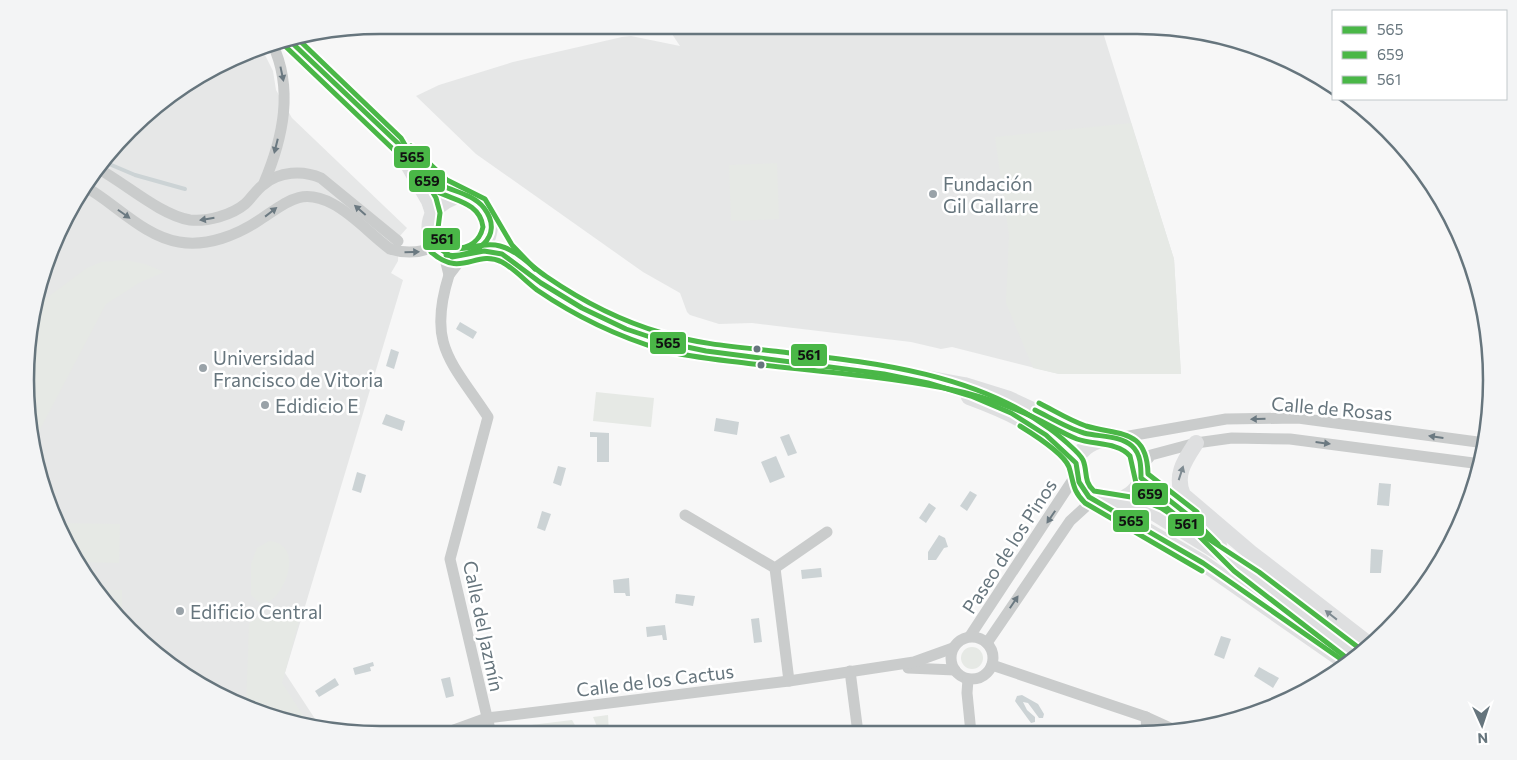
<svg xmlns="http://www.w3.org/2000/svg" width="1517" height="760" viewBox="0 0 1517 760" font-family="Commissioner,sans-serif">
<rect width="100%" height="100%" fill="#f7f7f7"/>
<!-- built -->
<g fill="#e6e7e7">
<path d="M666,25L1101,26L1174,259L1181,374H1059L952,347L941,349L911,342L752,323L719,324L690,315L687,312L680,293L643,272L476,154L416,96L439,85L513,62L622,37L631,36L680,46Z"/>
<path d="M261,47L273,71L276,90L292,118L407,228L399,237L398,261L391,273L403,280L285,673L321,728L288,723L223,699L129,631L61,537L28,426L32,310L73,202L113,146L164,99Z"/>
</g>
<!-- green -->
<g fill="#e6e9e5">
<path d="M1131,123L1174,259L1181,374H1059L1033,368L1006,303L1009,235L995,137Z"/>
<path d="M777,163L779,219L731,221L729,165Z"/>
<path d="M125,260L145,264L164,272L139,283L106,304L37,435V455L28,426L33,308L87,268L101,262Z"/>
<path d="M596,392L654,398L651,427L593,421Z"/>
<path d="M57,523L120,524L119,563L80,562L61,537Z"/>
<path d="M269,541C308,544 282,605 261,604L251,595V564L257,548Z"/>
<path d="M105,590H122V621L105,597Z"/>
<path d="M286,607L302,610L282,683L306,720L304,726L288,723L246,707L249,624C257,612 277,622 286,607Z"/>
<circle cx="972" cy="658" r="11"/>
<path d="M608,715L609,734H600L593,717Z"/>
<path d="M572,720L580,734H537L531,725Z"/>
</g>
<!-- water -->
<g fill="#ccd3d5">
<path d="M460,322L477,332L473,339L456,329Z"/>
<path d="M391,349L399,352L394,369L386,366Z"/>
<path d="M386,414L405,421L402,431L382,424Z"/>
<path d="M716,418L739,422L737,435L714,431Z"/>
<path d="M590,432L609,433V462H597V437H590Z"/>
<path d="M789,434L797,453L788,456L780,437Z"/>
<path d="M776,456L785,477L770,483L761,462Z"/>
<path d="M558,466L566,468L561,486L553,483Z"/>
<path d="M357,472L366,475L361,493L352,490Z"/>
<path d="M1379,483L1391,484L1389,506L1377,505Z"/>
<path d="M970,491L977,495L967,511L960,506Z"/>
<path d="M929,503L936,508L926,523L919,518Z"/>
<path d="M542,511L551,514L545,531L537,528Z"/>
<path d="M939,535L945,538L948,547L944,548L936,560H928V552Z"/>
<path d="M1371,549L1383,550L1381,573H1370Z"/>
<path d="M821,568L822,577L802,579L801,570Z"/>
<path d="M629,578L630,596H626L625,593H614L613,580Z"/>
<path d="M676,594L695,596L693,606L675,603Z"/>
<path d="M759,618L762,642L754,643L751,619Z"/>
<path d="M665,625L667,640H663L662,635L647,637L646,627Z"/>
<path d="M1221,636L1231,639L1224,659L1214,655Z"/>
<path d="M373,662L374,666L370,667L371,671L355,675L353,668Z"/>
<path d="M1259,667L1279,678L1273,688L1254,676Z"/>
<path d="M450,677L454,696L446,698L441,679Z"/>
<path d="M335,678L339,685L319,697L315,691Z"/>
<path d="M1022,695L1038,704L1044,714L1043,718H1039L1028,703L1023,702L1027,710L1035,717V722L1031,723L1015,701L1017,696Z"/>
</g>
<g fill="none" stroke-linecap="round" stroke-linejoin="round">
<!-- stream -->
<path stroke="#ccd3d5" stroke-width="4" d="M102,161L135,175L185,189"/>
<!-- street -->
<g stroke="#cacccc" stroke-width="11">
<path d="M97,168C125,183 160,215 190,220C207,222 232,215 245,204C251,199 256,190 263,185C279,171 303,170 321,178L398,241"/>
<path d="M264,183C283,138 294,89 272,43"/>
<path d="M84,186C115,203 143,236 179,242C207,247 238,235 261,219C287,202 301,187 333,204C354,215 371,235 390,249C406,254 421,253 436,246"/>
<path d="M444,255L449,275L462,258"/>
<path d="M449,275C427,345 451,361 488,417L450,559L491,734"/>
<path d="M1118,438L1226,419L1298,418L1485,443"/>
<path d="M1142,466L1151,455L1196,443L1232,438L1290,439L1481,464"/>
<path d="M685,515L775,568L827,532"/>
<path d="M775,568L789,681"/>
<path d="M970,636L1076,475"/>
<circle cx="972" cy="658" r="21"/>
<path d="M987,643L1070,521L1093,500"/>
<path d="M992,665L1146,717L1179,732"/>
<path d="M908,668L955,670"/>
<path d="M850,671L858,733"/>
<path d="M968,679L967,693L971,733"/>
<path d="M1146,717L1147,732"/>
<path d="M443,734L487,718L789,681L914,662L953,648"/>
</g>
<!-- secondary -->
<g stroke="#dedfe0" stroke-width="16">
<path d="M289,40L443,186C464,196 496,204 489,233C487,242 481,250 473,254C434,274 404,208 462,195"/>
<path d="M402,154L429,201L433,213"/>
<path d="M477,251L504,255L566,298L625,329L656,340L703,350L904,374L964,385L1009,399L1082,433L1103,438"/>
<path d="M969,397C1010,412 1047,429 1076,463"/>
<path d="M1196,443C1185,460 1174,475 1183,495L1251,553L1370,645"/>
<path d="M1141,478L1193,519L1219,545"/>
<path d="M1100,502C1129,505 1155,480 1137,452C1132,445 1124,442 1118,438C1080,438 1061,466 1089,497L1203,563L1348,664"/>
<path d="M1120,502L1146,508L1239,565L1358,657"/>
</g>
<!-- bus-1 casing -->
<g stroke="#fff" stroke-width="9">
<g id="bus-1">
<path d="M289,40L443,186C456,192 474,195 484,208C506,237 474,259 446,255"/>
<path d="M436,246L452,257L484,251L502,254L541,283L582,308L626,329L668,343L706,351L884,374L928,383L971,396L1011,413L1046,435L1076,463L1079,482L1089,497L1203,563L1348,664"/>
<path d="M1035,410C1051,418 1067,428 1084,433C1099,437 1120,435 1132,446C1141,454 1141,467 1141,478L1193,519L1218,544"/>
</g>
</g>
<!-- bus-2 casing -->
<g stroke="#fff" stroke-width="9">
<g id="bus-2">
<path d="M284,45L438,192C456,201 480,203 483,227C479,245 464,250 447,248"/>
<path d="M431,252C462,279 475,249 502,262C515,269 525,281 537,290C575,316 619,337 663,350C692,358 723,360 753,364C816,371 881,376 944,388C975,394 1005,404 1033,417C1048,424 1062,433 1077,439C1094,445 1118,442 1130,456L1136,483L1188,525L1234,571L1352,662"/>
<path d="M1020,426C1033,434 1064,454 1069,467C1074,483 1072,490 1085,503L1202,571"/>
</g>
</g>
<!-- bus-3 casing -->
<g stroke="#fff" stroke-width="9">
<g id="bus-3">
<path d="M298,39L401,138L436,198L440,213L438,228L440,237L448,248C466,252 482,241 500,246C519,251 531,267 547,277C582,301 621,321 662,333C698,344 736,347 773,351C867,362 972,371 1050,429C1057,434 1080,453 1083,460C1088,472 1083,481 1094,491L1137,498L1161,508L1259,572L1363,651"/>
<path d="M411,146L447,180L485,199L512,245L535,269"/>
<path d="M1039,403C1055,411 1069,420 1086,426C1119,436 1147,428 1148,474L1197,512"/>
</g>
</g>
<!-- bus-1 -->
<use href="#bus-1" stroke="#4ab747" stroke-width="5"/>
<!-- bus-2 -->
<use href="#bus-2" stroke="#4ab747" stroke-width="5"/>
<!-- bus-3 -->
<use href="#bus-3" stroke="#4ab747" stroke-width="5"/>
</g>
<!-- one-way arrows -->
<defs><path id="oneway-solid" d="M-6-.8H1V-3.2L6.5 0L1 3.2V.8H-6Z" transform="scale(1.25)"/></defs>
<g fill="#6b7981">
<use href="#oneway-solid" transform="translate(282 74) rotate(78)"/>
<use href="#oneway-solid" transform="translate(276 146) rotate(104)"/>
<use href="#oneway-solid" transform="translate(360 210) rotate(-139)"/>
<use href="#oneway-solid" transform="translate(271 212) rotate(-38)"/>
<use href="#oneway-solid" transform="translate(124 214) rotate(35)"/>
<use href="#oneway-solid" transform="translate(207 219) rotate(171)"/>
<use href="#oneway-solid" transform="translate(412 252) rotate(-2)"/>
<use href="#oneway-solid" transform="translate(1258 419) rotate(179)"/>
<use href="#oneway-solid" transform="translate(1436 437) rotate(-172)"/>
<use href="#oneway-solid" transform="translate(1323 443) rotate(7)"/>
<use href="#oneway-solid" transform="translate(1051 517) rotate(124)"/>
<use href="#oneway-solid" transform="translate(1014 602) rotate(-56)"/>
</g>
<g fill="#7e8a91">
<use href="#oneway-solid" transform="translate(1181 473) rotate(-72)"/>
<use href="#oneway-solid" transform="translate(1331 615) rotate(-142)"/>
</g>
<!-- markers -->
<g fill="#99a2a8" stroke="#fff" stroke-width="2">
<circle cx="933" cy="194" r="5"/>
<circle cx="203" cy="368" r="5"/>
<circle cx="265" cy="405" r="5"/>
<circle cx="180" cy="611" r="5"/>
</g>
<g fill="#66757d" stroke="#fff" stroke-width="2">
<circle cx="757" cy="349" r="4.5"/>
<circle cx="761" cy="365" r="4.5"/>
</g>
<g text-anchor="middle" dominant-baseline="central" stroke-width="5" stroke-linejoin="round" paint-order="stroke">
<!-- poi labels -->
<g font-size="19" fill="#66757d" stroke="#fff" text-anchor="start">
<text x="943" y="183">Fundación<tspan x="943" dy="22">Gil Gallarre</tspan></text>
<text x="213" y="357">Universidad<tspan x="213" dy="22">Francisco de Vitoria</tspan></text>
<text x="275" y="405">Edidicio E</text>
<text x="190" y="611">Edificio Central</text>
</g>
<!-- street labels -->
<g font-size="19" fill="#66757d" stroke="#fff">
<text transform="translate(1332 408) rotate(5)">Calle de Rosas</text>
<text transform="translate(1009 546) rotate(-57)">Paseo de los Pinos</text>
<text transform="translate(484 626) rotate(78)">Calle del Jazmín</text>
<text transform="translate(655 680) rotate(-7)">Calle de los Cactus</text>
</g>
</g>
<!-- crop -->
<path d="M0 0H1517V760H0ZM380 34H1137A346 346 0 0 1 1483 380V380A346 346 0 0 1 1137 726H380A346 346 0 0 1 34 380V380A346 346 0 0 1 380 34Z" fill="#f3f4f5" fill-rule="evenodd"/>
<path fill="none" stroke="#66757d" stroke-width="2.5" d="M380 34H1137A346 346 0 0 1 1483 380V380A346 346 0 0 1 1137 726H380A346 346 0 0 1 34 380V380A346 346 0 0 1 380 34Z"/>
<g stroke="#fff" stroke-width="2">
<rect x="393" y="145" width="38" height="24" rx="5" fill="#4ab747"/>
<rect x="408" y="169" width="38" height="24" rx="5" fill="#4ab747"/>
<rect x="422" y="227" width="39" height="24" rx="5" fill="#4ab747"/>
<rect x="649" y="331" width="38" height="24" rx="5" fill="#4ab747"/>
<rect x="790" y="343" width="38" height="24" rx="5" fill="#4ab747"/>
<rect x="1131" y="482" width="38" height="24" rx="5" fill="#4ab747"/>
<rect x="1112" y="509" width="38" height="24" rx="5" fill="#4ab747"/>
<rect x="1167" y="513" width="38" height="24" rx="5" fill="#4ab747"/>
</g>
<g font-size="14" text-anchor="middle" font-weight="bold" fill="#111">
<text x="412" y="162">565</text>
<text x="427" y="186">659</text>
<text x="442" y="244">561</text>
<text x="668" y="348">565</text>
<text x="809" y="360">561</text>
<text x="1150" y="499">659</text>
<text x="1131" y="526">565</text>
<text x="1186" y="529">561</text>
</g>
<!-- legend -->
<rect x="1332" y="10" width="175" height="90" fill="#ffffff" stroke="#c2c8cb"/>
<rect x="1342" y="26" width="25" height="8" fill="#4ab747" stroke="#c2c8cb"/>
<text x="1377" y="35" font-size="15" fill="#66757d">565</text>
<rect x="1342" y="51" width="25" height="8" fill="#4ab747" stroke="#c2c8cb"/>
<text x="1377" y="60" font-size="15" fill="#66757d">659</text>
<rect x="1342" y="76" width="25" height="8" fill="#4ab747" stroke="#c2c8cb"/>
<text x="1377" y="85" font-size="15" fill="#66757d">561</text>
<!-- north arrow -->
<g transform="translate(1482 725) rotate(177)" stroke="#ffffff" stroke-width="4" paint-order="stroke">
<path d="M0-4L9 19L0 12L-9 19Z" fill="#66757d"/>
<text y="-8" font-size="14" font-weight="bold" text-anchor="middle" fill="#66757d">N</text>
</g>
</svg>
